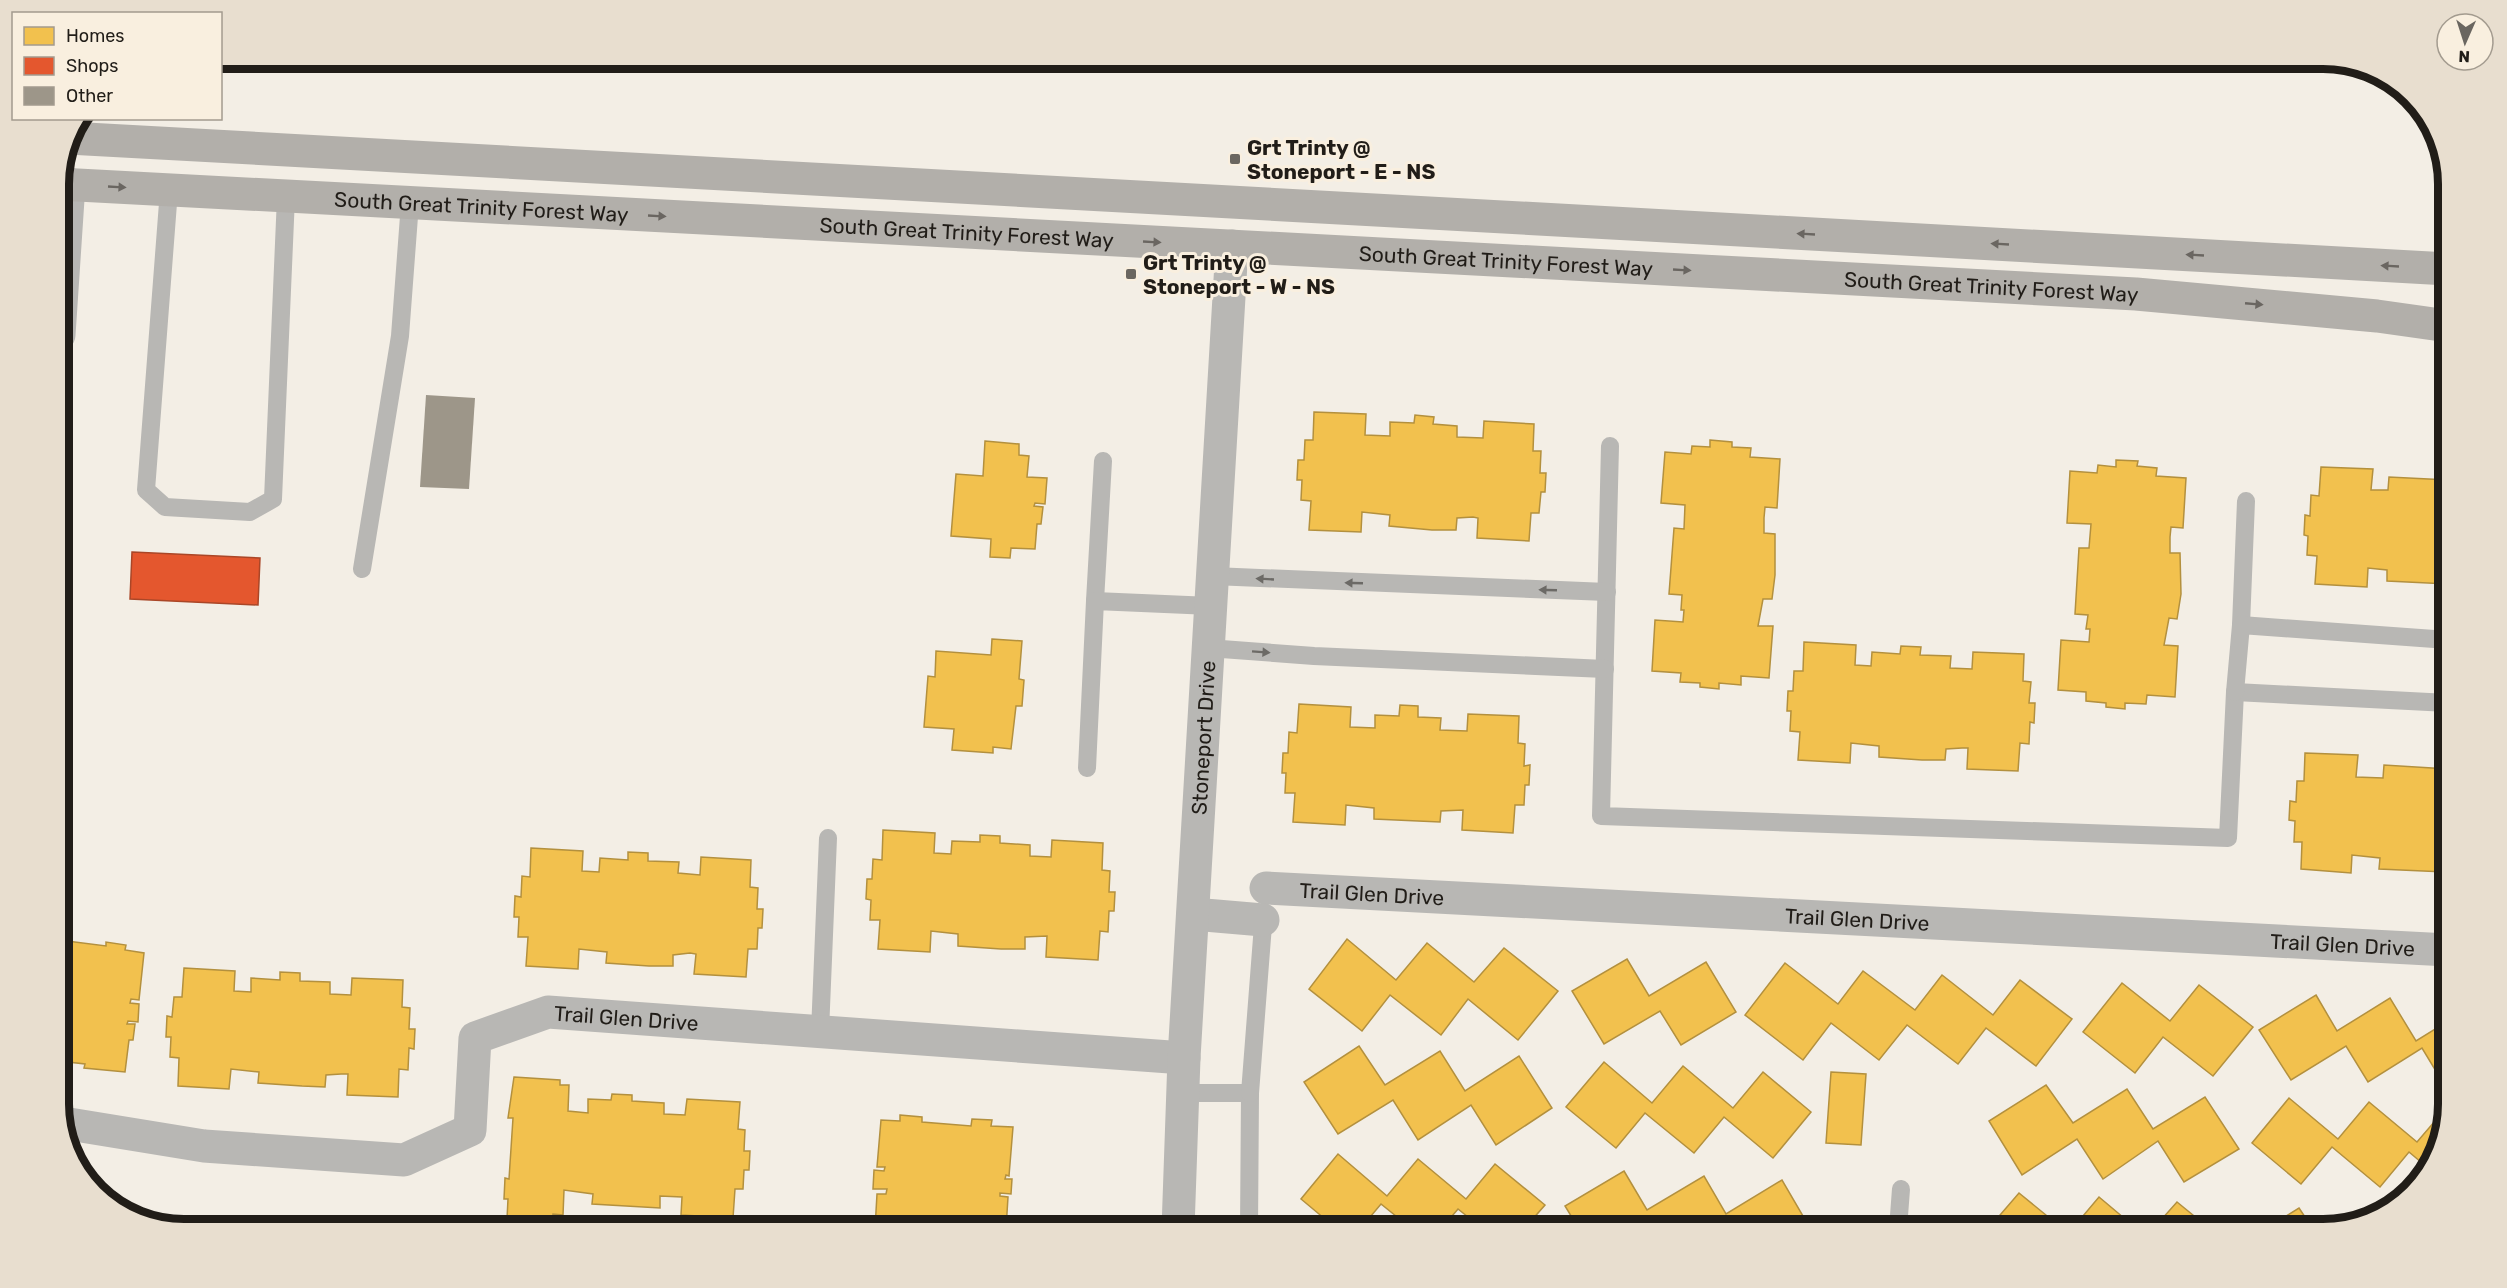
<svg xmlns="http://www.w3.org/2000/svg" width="2507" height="1288" viewBox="0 0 2507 1288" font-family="Rubik,sans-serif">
<rect width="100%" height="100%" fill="#f3eee5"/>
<!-- homes -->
<g fill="#f2c14e" stroke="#b3903e" stroke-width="1.5">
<path d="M1314,412L1366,414L1365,435L1390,436V422L1414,423L1415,415L1434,417L1433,424L1457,426V437L1483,438L1484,421L1534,424L1533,451H1541L1540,473H1546L1545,492H1541L1539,513H1531L1529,541L1477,538L1478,518L1473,517L1457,518L1456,530H1432L1389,526L1390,515L1362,512L1361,532L1309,530L1311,501L1301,500L1302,480H1297L1298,460H1304L1305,440H1313Z"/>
<path d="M1710,440L1732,442V447L1751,448L1750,457L1780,459L1777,508L1765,507L1764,518V533L1775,534V575L1772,599H1763L1758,626H1773L1769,678L1741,676V685L1719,683V689L1700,687V683L1680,682L1681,673L1652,671L1655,620L1683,622L1684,610H1681L1682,595L1669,594L1674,528L1684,529L1685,505L1661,503L1665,452L1691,454L1692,446L1710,447Z"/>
<path d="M985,441L1019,444V455L1029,456L1027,477L1047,478L1045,504L1035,503L1034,506L1043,507L1041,524H1037L1035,549L1011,548L1010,558L990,557L991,539L951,536L956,474L983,476Z"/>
<path d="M2116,460L2138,461L2137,466L2157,468L2156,476L2186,478L2183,528L2171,527L2170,537V553H2180L2181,594L2177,619L2169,618L2164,645L2178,646L2175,697L2147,695L2146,704L2125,703V709L2106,707V703L2086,701V692L2058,690L2061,640L2089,642L2090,629H2086L2088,615L2075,614L2079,548H2089L2091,524L2067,523L2070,471L2097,473L2098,465L2116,467Z"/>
<path d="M2321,467L2373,469L2371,490H2388L2389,477L2448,480V584L2387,581V570L2368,568L2367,587L2315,584L2317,556L2307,555L2308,536L2304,535L2305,515L2310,516L2311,495L2319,496Z"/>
<path d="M992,639L1022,641L1019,679L1024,680L1022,706H1016L1011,749L993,747V753L952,750L954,729L924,727L928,676L935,677L936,651L991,655Z"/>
<path d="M1804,642L1856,645L1855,665L1871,666L1872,652L1900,654L1901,646L1921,647L1920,655L1951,656L1950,668L1972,669L1973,652L2024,654L2023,681L2031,682L2029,703H2035L2034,723L2030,722L2029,744L2020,743L2018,771L1967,769L1968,748H1962L1946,749L1945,760H1922L1879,757V746L1851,743L1850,763L1798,760L1800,732L1790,731L1791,711H1787L1788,691H1793L1794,671H1803Z"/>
<path d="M1299,704L1351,707L1350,727L1375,728V715L1399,716L1400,705L1418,706V717L1441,718L1440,730L1467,731L1468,714L1519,716L1518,743L1525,744L1524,766L1530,765L1529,785H1525L1524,805H1515L1513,833L1462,830L1463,810L1441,811L1440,822L1374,819V808L1346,805L1345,825L1293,822L1295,793H1285L1286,773H1282L1283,753H1288L1289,732L1297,733Z"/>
<path d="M2305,753L2358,755L2356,777L2383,778L2384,765L2448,769V860L2446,861L2445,872L2379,869L2380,858L2352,855L2351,873L2301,869L2302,842H2294L2295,821L2289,820L2290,801L2296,802L2297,781H2304Z"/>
<path d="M883,830L935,833L934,853L951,854L952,841L980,842V835L1000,836V843L1030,845V856L1051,857L1052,840L1103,843L1102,870L1110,871L1109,892H1115L1114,911H1109L1108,932L1100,931L1098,960L1046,957L1047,936L1025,937V949H1001L958,946V934L931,931L930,952L878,949L880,920H870L871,900L866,899L867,879H872L873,859L882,860Z"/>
<path d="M531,848L583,851L582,871L599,872L600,858L628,860V852L648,853V861L679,862L678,873L700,875L701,857L751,860L750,887L758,888L757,909H763L762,928H758L757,949H748L746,977L694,974L696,954L690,953L673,955V966H649L606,963L607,952L579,949L578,969L526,966L528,937H518L519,917H514L515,896L521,897L522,876L530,877Z"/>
<path d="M1347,939L1396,980L1427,943L1474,982L1504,948L1558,991L1518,1040L1468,999L1441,1035L1390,995L1362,1031L1309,989Z"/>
<path d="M59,940L106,946V942L126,945L125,950L144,953L139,1000L131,999L130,1003L139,1004L138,1022L128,1021L127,1024H135L133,1040H129L125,1072L84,1068L85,1064L59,1061Z"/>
<path d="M1627,959L1649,996L1706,962L1736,1012L1681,1045L1660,1011L1604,1044L1572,991Z"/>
<path d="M1785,963L1838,1004L1863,971L1915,1010L1942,975L1993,1015L2020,980L2072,1019L2036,1066L1986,1028L1958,1064L1907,1025L1879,1060L1831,1023L1803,1060L1745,1015Z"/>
<path d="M184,968L235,971L234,991L251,992V978L280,980V972L300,973V981L330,982V994L351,995L352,978L403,980L402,1007L410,1008L409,1029H415L414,1049L409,1048L408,1070L399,1069L398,1097L347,1095L348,1074H341L326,1075L325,1087L302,1086L258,1083L259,1072L231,1069L229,1089L178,1086L179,1058L170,1057L171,1037H166L167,1016L172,1017L174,997H182Z"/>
<path d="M2122,983L2170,1021L2199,985L2253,1027L2213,1076L2163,1037L2135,1073L2083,1032Z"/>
<path d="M2316,995L2337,1031L2390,998L2416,1041L2448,1021V1085L2445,1086L2422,1048L2368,1082L2346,1046L2291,1080L2259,1030Z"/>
<path d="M1359,1046L1385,1085L1440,1051L1465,1091L1519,1056L1552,1108L1496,1145L1471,1105L1418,1140L1393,1100L1338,1134L1304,1082Z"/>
<path d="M1604,1062L1652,1103L1683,1066L1733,1108L1763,1072L1811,1112L1773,1158L1724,1117L1694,1153L1645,1113L1616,1148L1566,1107Z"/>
<path d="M1831,1072L1866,1074L1861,1145L1826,1143Z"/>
<path d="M514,1077L560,1080V1085H569L568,1111L588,1113V1099L611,1100L612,1094L632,1095V1101L664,1103V1114L685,1115L687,1099L740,1102L738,1129L745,1130L744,1151H750L749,1170H744L743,1189H735L733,1218L681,1215L682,1197L660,1196V1208L592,1204L593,1194L564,1190L563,1215L553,1214L552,1222L507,1219L508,1199H504L505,1178L509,1179L513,1118H508Z"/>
<path d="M2046,1085L2073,1123L2127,1089L2153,1129L2205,1097L2239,1149L2184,1182L2158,1141L2103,1179L2077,1139L2022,1175L1989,1121Z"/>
<path d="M2289,1098L2338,1139L2369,1102L2417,1142L2447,1107L2436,1159L2428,1168L2409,1152L2380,1187L2332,1147L2301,1184L2252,1143Z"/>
<path d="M900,1115L922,1117V1122L971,1126L972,1119L992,1120L991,1126L1013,1127L1009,1176L1006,1175L1005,1179H1012L1011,1194L1000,1193V1196L1008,1197L1006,1229H875L877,1194H886L887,1189H873L874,1170L884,1171L885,1167H877L881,1120L900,1121Z"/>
<path d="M1338,1154L1387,1196L1418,1159L1466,1199L1495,1164L1545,1205L1524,1229H1483L1458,1209L1441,1229H1412L1381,1204L1360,1229H1337L1301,1199Z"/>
<path d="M1624,1171L1647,1210L1704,1176L1726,1214L1782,1180L1810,1228L1731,1229L1730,1227L1725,1229H1658L1653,1220L1638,1229H1579L1565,1206Z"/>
<path d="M2019,1193L2063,1229H1988Z"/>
<path d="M2099,1197L2137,1229H2072Z"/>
<path d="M2177,1202L2210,1229H2153Z"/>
<path d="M2299,1208L2313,1229H2265Z"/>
</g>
<!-- shops -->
<path fill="#e4572e" stroke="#aa4627" stroke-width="1.5" d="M132,552L260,558L258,605L130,599Z"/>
<!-- building -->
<path fill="#9d9689" d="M426,395L475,398L469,489L420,487Z"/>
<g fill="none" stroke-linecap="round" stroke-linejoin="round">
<!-- service -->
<g stroke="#b8b7b4" stroke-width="18">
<path d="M169,190L146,490L165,507L250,512L273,499L286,197"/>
<path d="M1610,446L1601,816L2228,838L2235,692L2448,703"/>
<path d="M362,569L400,336L410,203"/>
<path d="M1213,576L1607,592"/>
<path d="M1095,601L1103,461"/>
<path d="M2241,625L2246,501"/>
<path d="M1208,648L1314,656L1605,669"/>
<path d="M2235,692L2241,625L2448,640"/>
<path d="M1087,768L1095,601L1211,606"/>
<path d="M820,1032L828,838"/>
<path d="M1183,1093H1250L1249,1229"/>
<path d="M1250,1093L1264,912"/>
<path d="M1898,1229L1901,1189"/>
</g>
<!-- minor -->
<g stroke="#b8b7b4" stroke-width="33">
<path d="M59,335L69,184"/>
<path id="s1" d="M1266,888L2448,950"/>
<path d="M1193,914L1263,920"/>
<path id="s2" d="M63,1123L204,1146L404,1160L470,1130L475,1038L548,1012L1184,1058"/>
<path id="s3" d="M1178,1229L1184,1058L1232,246"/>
</g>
<!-- primary -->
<g stroke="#b2afaa" stroke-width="33">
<path d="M68,138L2448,269"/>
<path id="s4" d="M59,184L2136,294L2377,316L2448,326"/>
</g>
</g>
<!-- one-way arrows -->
<defs><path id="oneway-solid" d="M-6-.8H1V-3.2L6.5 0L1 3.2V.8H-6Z" transform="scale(1.5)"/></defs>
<g fill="#6a6661">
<use href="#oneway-solid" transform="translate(117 187) rotate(3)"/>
<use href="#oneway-solid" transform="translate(657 216) rotate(3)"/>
<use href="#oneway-solid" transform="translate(1806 234) rotate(-177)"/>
<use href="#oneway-solid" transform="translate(1152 242) rotate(3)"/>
<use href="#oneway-solid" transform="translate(2000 244) rotate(-177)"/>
<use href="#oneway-solid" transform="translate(2195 255) rotate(-177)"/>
<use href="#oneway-solid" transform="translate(2390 266) rotate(-177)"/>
<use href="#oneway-solid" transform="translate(1682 270) rotate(3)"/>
<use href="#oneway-solid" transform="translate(2254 304) rotate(5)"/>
</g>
<g fill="#6c6a66">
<use href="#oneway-solid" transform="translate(1265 579) rotate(-177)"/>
<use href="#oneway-solid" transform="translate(1354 583) rotate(-178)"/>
<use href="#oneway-solid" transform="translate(1548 590) rotate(-178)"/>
<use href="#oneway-solid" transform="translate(1261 652) rotate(4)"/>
</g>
<!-- markers -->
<g fill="#6a6660" stroke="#f9efdf" stroke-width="2">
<rect x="1229" y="153" width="12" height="12" rx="3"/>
<rect x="1125" y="268" width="12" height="12" rx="3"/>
</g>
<g text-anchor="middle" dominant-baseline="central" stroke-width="6" stroke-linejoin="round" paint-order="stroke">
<!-- poi labels -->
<g font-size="21" font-weight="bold" fill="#211d18" stroke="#f9efdf" text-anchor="start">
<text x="1247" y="147">Grt Trinty @<tspan x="1247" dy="24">Stoneport - E - NS</tspan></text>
<text x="1143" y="262">Grt Trinty @<tspan x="1143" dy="24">Stoneport - W - NS</tspan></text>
</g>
<!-- street labels -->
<g font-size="21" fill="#211d18" stroke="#f9efdf">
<text stroke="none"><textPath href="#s4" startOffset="423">South Great Trinity Forest Way</textPath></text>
<text stroke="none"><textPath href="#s4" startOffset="909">South Great Trinity Forest Way</textPath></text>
<text stroke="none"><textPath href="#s4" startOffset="1449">South Great Trinity Forest Way</textPath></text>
<text stroke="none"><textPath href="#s4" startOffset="1935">South Great Trinity Forest Way</textPath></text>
<text stroke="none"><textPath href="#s3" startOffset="492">Stoneport Drive</textPath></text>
<text stroke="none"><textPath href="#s1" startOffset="106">Trail Glen Drive</textPath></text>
<text stroke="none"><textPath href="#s1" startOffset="592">Trail Glen Drive</textPath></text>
<text stroke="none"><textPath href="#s1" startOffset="1078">Trail Glen Drive</textPath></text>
<text stroke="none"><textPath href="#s2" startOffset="664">Trail Glen Drive</textPath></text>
</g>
</g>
<!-- crop -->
<path d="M0 0H2507V1288H0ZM184 69H2323A115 115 0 0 1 2438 184V1104A115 115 0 0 1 2323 1219H184A115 115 0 0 1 69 1104V184A115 115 0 0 1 184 69Z" fill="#e8decf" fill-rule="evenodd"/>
<path fill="none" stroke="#211d18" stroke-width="8" d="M184 69H2323A115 115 0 0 1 2438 184V1104A115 115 0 0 1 2323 1219H184A115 115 0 0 1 69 1104V184A115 115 0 0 1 184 69Z"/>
<!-- legend -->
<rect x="12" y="12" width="210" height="108" fill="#f9efdf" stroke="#a39b8f" stroke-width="1.5"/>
<rect x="24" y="27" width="30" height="18" fill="#f2c14e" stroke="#a39b8f" stroke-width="1.5"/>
<text x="66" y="42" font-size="18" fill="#211d18">Homes</text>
<rect x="24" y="57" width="30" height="18" fill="#e4572e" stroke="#a39b8f" stroke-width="1.5"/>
<text x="66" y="72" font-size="18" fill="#211d18">Shops</text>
<rect x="24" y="87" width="30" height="18" fill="#9d9689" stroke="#a39b8f" stroke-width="1.5"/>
<text x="66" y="102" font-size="18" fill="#211d18">Other</text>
<!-- north arrow -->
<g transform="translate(2465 42) rotate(183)"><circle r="28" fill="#f9efdf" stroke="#a39b8f" stroke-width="1.5"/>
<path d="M0-4.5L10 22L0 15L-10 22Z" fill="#6a6660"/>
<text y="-9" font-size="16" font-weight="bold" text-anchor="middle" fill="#211d18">N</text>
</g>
</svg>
